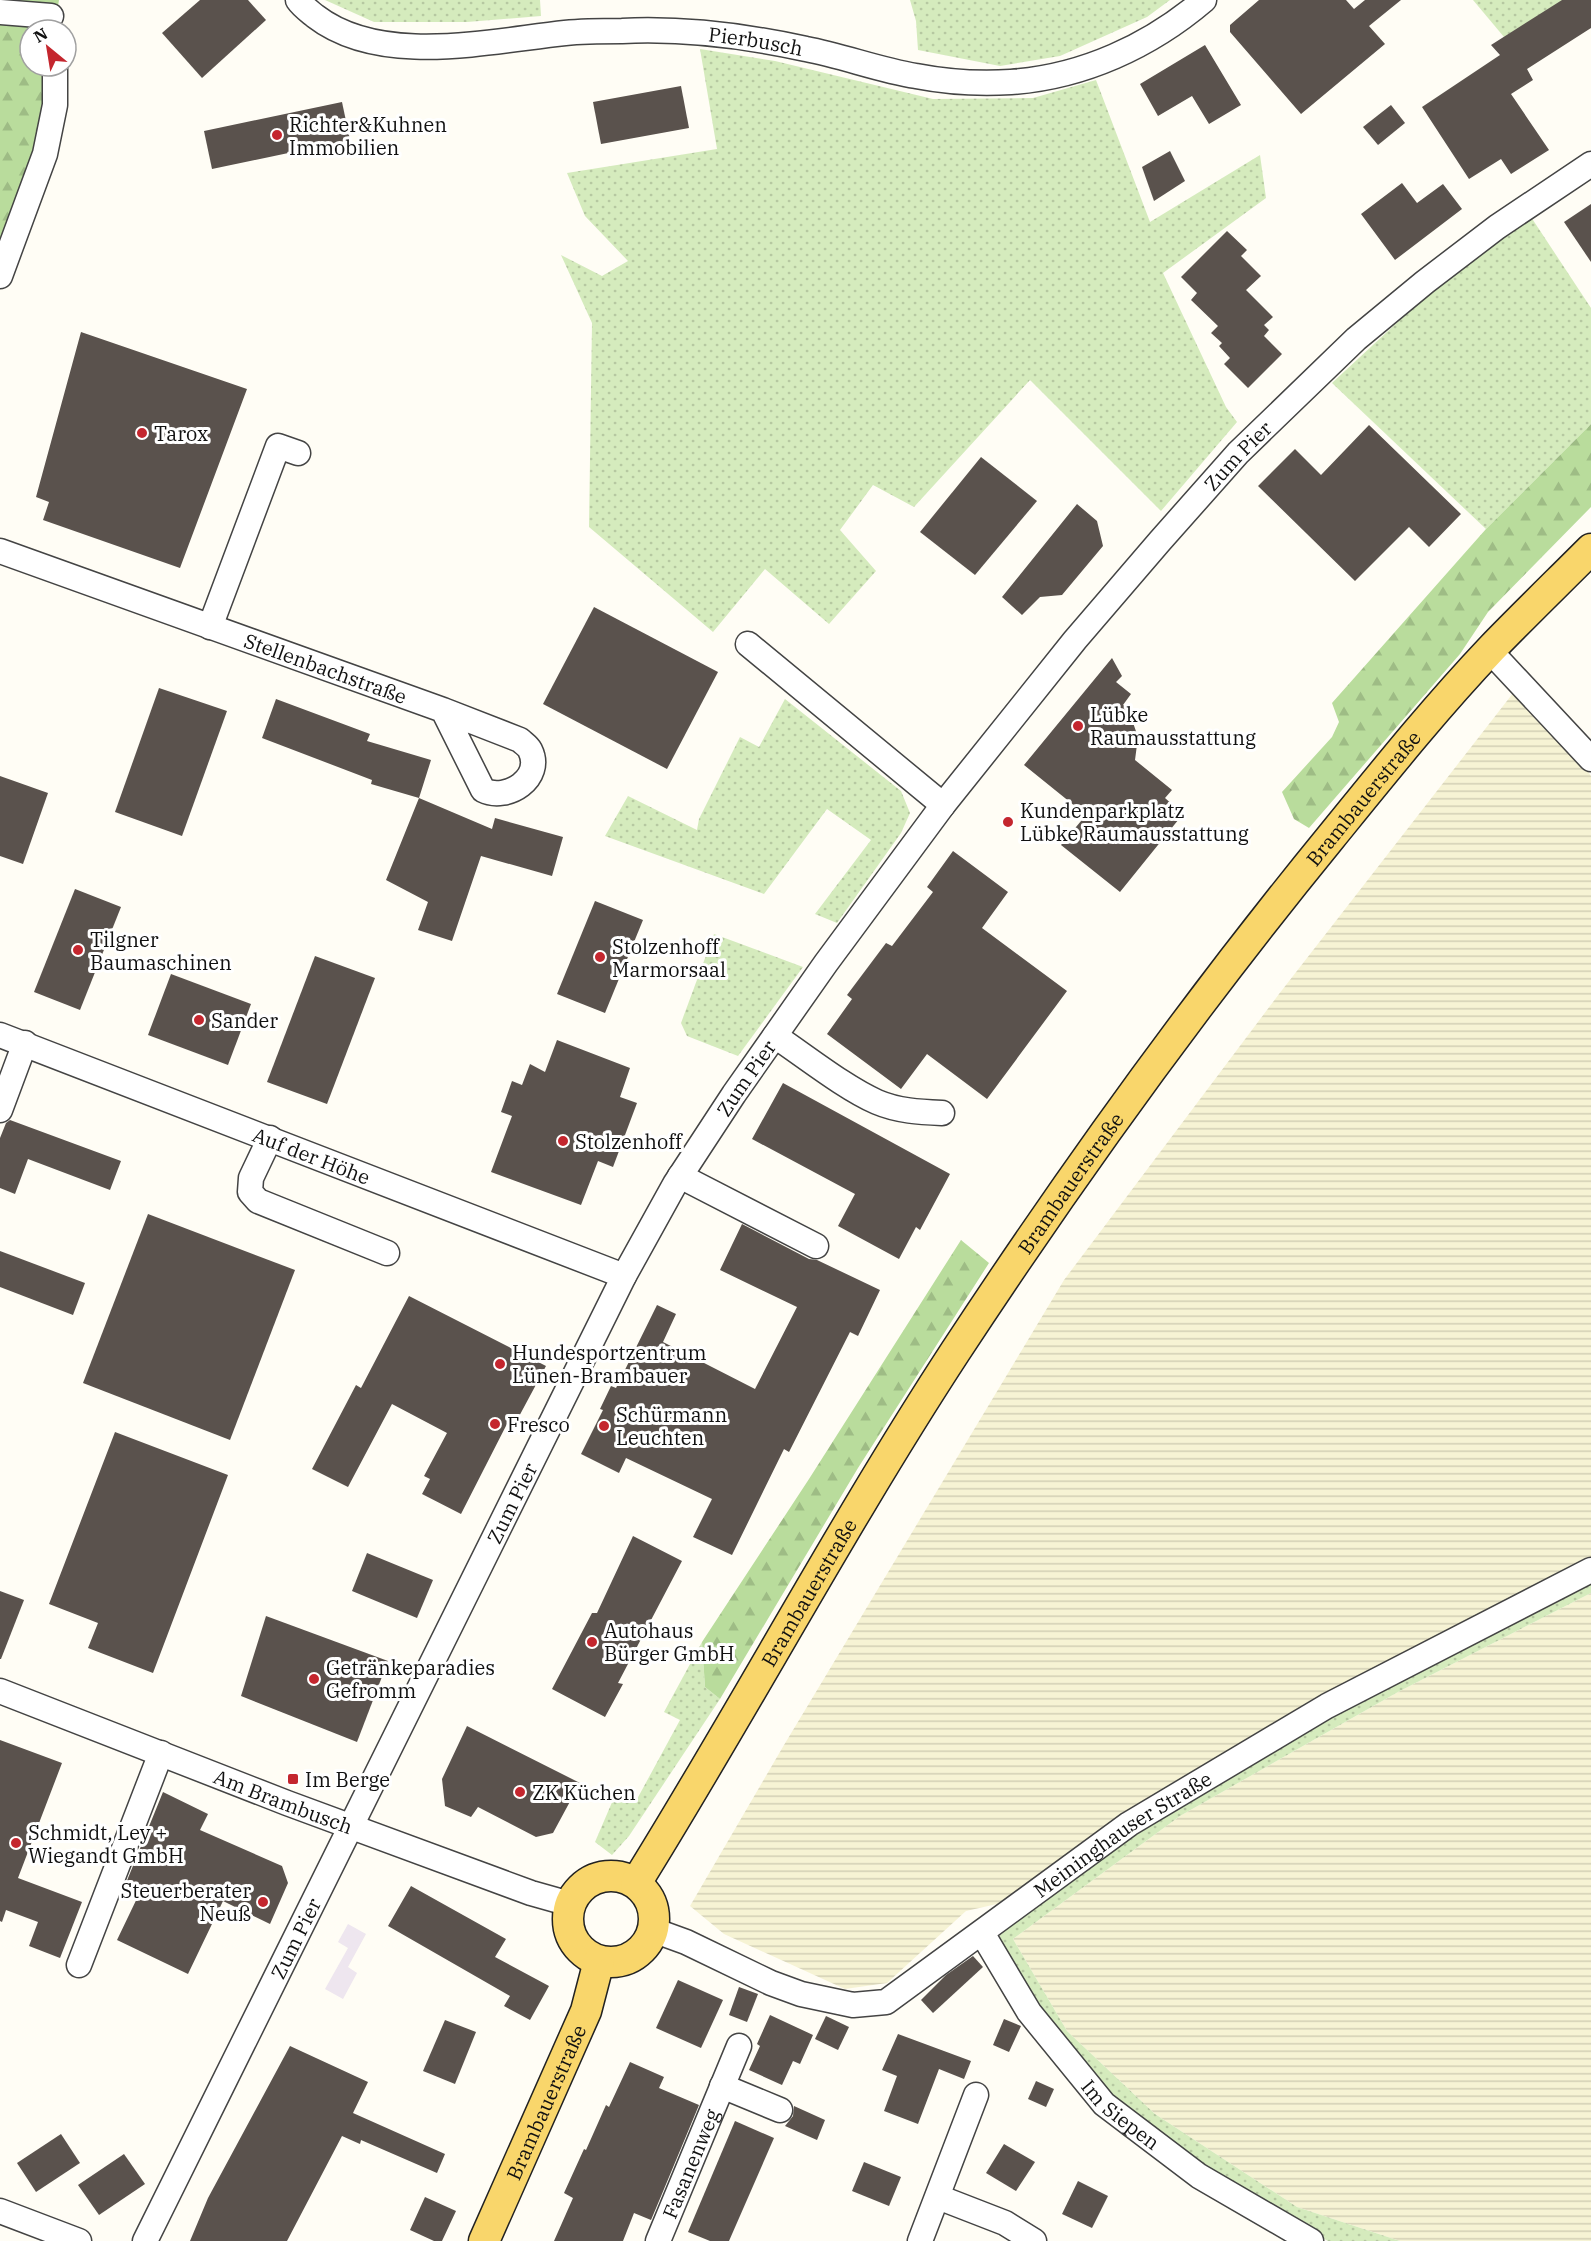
<svg xmlns="http://www.w3.org/2000/svg" width="1591" height="2241" viewBox="0 0 1591 2241" font-family="'IBM Plex Serif',serif">
<defs>
<pattern id="farmland-rules" width="6" height="5" patternUnits="userSpaceOnUse" patternTransform="scale(1.5)"><rect width="6" height="5" fill="#f6f3d4"/><path d="M0 2.5h6" fill="none" stroke="#d2cfb5"/></pattern>
<pattern id="grass-dots" width="8" height="8" patternUnits="userSpaceOnUse" patternTransform="scale(1.5)"><rect width="8" height="8" fill="#d5ebbd"/><path d="M2 2h.1M6 6h.1" fill="none" stroke="#b6c8a1" stroke-width="1.8" stroke-linecap="round"/></pattern>
<pattern id="forest-firs" width="22" height="20" patternUnits="userSpaceOnUse" patternTransform="scale(1.5)"><rect width="22" height="20" fill="#b9dc9c"/><path d="M5 1l3.5 6h-7zM16 11l3.5 6h-7z" fill="#9ebc85"/></pattern>
</defs>
<rect width="100%" height="100%" fill="#fffdf5"/>
<!-- industrial -->
<path fill="#eee6ef" d="M348,1924L366,1934L348,1967L357,1973L343,1999L325,1989L348,1948L338,1942Z"/>
<!-- farmland -->
<g fill="url(#farmland-rules)">
<path d="M1517,688L1570,746L1591,776V1560L1429,1642L1172,1783L997,1904L966,1911L887,1983L845,1989L724,1934L690,1906L784,1745L1064,1280L1279,994Z"/>
<path d="M1591,1593V2241H1400L1297,2207L1155,2114L1067,2031L1013,1939L1180,1816L1398,1692Z"/>
</g>
<!-- grass -->
<g fill="url(#grass-dots)">
<path d="M325,0H540L541,16L467,22H374Z"/>
<path d="M910,0H1170L1147,17L1060,56L1000,66L918,50L916,21Z"/>
<path d="M1473,0H1563L1504,37Z"/>
<path d="M700,49L775,61L933,99L1033,98L1096,80L1150,222L1260,155L1266,198L1163,273L1226,407L1237,422L1161,511L1030,380L914,507L873,485L840,530L876,571L829,624L765,569L713,632L589,527L592,323L561,255L602,276L628,261L585,216L567,173L717,149Z"/>
<path d="M1531,217L1591,308V424L1486,529L1332,383L1416,305Z"/>
<path d="M785,699L901,791L910,813L901,833L837,923L815,914L871,840L827,809L764,894L605,836L628,796L697,830L699,819L740,737L759,747Z"/>
<path d="M714,934L803,967L738,1056L687,1036L681,1023Z"/>
<path d="M1591,1581V1593L1398,1692L1180,1816L1013,1939L1067,2031L1155,2114L1297,2207L1400,2241H1328L1269,2210L1137,2119L1070,2055L998,1942L1004,1923L1138,1826L1343,1705Z"/>
<path d="M702,1642L705,1687L720,1699L629,1836L612,1855L595,1842L616,1793L636,1801L680,1720L664,1712Z"/>
</g>
<!-- forest -->
<g fill="url(#forest-firs)">
<path d="M0,0H59L54,30H30V66H48L33,160L0,265Z"/>
<path d="M1591,424V507L1488,612L1460,654L1309,828L1294,819L1282,792L1332,737L1339,722L1332,703L1486,529Z"/>
<path d="M961,1240L989,1263L858,1468L720,1699L705,1687L702,1642L809,1479Z"/>
</g>
<!-- building -->
<g fill="#5a524d">
<path d="M200,0H248L266,20L202,78L162,33Z"/>
<path d="M1259,0H1346L1354,9L1365,0H1401L1369,26L1385,44L1301,114L1230,32V25Z"/>
<path d="M1562,0H1591V28L1527,69L1533,80L1511,94L1549,150L1511,174L1501,159L1469,179L1422,107L1500,55L1491,45Z"/>
<path d="M1205,45L1241,105L1209,124L1192,96L1158,116L1140,84Z"/>
<path d="M681,86L689,128L601,144L593,102Z"/>
<path d="M342,102L350,140L212,169L204,131Z"/>
<path d="M1391,105L1405,123L1378,145L1363,127Z"/>
<path d="M1170,151L1185,181L1154,201L1142,167Z"/>
<path d="M1402,183L1417,203L1443,184L1462,209L1395,260L1361,214Z"/>
<path d="M1591,204V262L1564,222Z"/>
<path d="M1227,231L1247,250L1241,256L1261,276L1246,290L1273,317L1264,325L1269,330L1264,336L1282,354L1248,388L1224,364L1230,358L1219,346L1222,343L1211,333L1218,326L1191,300L1197,293L1181,277Z"/>
<path d="M81,332L247,389L180,568L43,520L49,502L36,497Z"/>
<path d="M1369,425L1461,514L1429,547L1409,527L1355,581L1258,486L1295,449L1321,475Z"/>
<path d="M981,457L1037,501L975,575L920,532Z"/>
<path d="M1077,504L1097,521L1103,546L1062,595L1040,597L1022,615L1002,597Z"/>
<path d="M594,607L718,672L667,769L543,704Z"/>
<path d="M1112,658L1122,676L1116,682L1131,694L1123,705L1134,713L1131,717L1138,737L1135,760L1172,790L1165,798L1183,814L1120,892L1061,845L1086,815L1024,765Z"/>
<path d="M159,688L227,711L182,836L115,812Z"/>
<path d="M276,699L370,734L367,741L431,760L419,798L492,829L495,818L563,837L552,876L481,856L452,941L418,930L428,902L386,880L419,798L371,784L372,780L262,738Z"/>
<path d="M0,776L48,793L23,864L0,856Z"/>
<path d="M953,851L1008,892L982,928L1067,991L987,1099L927,1054L901,1089L827,1034L852,999L847,995L886,943L892,946L933,892L927,887Z"/>
<path d="M75,889L121,907L80,1010L34,992Z"/>
<path d="M595,901L643,920L605,1013L557,994Z"/>
<path d="M315,956L375,978L327,1104L267,1082Z"/>
<path d="M171,974L251,1004L228,1065L148,1035Z"/>
<path d="M557,1040L630,1068L620,1097L637,1103L613,1167L598,1161L581,1205L491,1172L512,1116L501,1112L512,1081L522,1085L530,1064L545,1072Z"/>
<path d="M783,1083L950,1174L920,1230L916,1227L899,1259L838,1226L855,1194L752,1139Z"/>
<path d="M10,1120L121,1161L110,1190L28,1159L15,1194L0,1188V1138L6,1123Z"/>
<path d="M148,1214L295,1270L230,1440L83,1383Z"/>
<path d="M742,1224L809,1259L817,1260L880,1290L858,1336L850,1332L789,1452L784,1449L732,1555L693,1537L712,1499L626,1458L619,1473L581,1454L603,1410L600,1409L611,1386L616,1388L657,1305L676,1314L663,1342L755,1389L797,1307L720,1270Z"/>
<path d="M0,1251L85,1283L73,1315L0,1287Z"/>
<path d="M409,1296L546,1366L516,1422L510,1418L461,1514L422,1494L430,1479L424,1476L447,1433L392,1404L348,1487L312,1469L356,1385L361,1388Z"/>
<path d="M115,1432L228,1475L153,1673L88,1648L98,1623L49,1604Z"/>
<path d="M633,1536L682,1561L618,1683L623,1684L605,1717L552,1689L592,1613H597Z"/>
<path d="M367,1553L433,1580L417,1618L352,1591Z"/>
<path d="M0,1591L24,1600L1,1659H0Z"/>
<path d="M266,1616L388,1661L357,1742L241,1696Z"/>
<path d="M467,1726L580,1783L553,1833L536,1837L478,1807L471,1817L445,1806L442,1779Z"/>
<path d="M0,1740L62,1763L18,1878L82,1902L60,1958L29,1946L38,1922L6,1910L2,1922L0,1921Z"/>
<path d="M163,1792L208,1814L200,1830L282,1866L288,1883L270,1924L223,1901L188,1974L117,1940L141,1890L126,1883Z"/>
<path d="M411,1886L506,1939L495,1957L549,1986L530,2020L504,2006L510,1996L388,1926Z"/>
<path d="M973,1956L983,1967L933,2013L921,2000L946,1975Z"/>
<path d="M678,1980L723,2000L701,2048L656,2028Z"/>
<path d="M739,1987L758,1994L747,2022L729,2015Z"/>
<path d="M770,2015L813,2035L800,2064L793,2061L782,2085L749,2070L760,2046L757,2044Z"/>
<path d="M826,2016L849,2027L838,2050L815,2039Z"/>
<path d="M1004,2019L1021,2026L1009,2052L993,2045Z"/>
<path d="M445,2020L476,2032L455,2084L423,2071Z"/>
<path d="M898,2034L971,2061L964,2079L939,2069L918,2124L884,2111L897,2076L882,2070Z"/>
<path d="M290,2046L368,2082L353,2113L445,2154L437,2173L361,2140L360,2144L342,2136L287,2241H190L208,2198Z"/>
<path d="M630,2062L664,2077L659,2088L699,2105L659,2201L651,2220L634,2213L623,2241H554L573,2198L564,2193L584,2149L586,2150L606,2105L609,2107Z"/>
<path d="M1036,2081L1054,2089L1046,2107L1028,2099Z"/>
<path d="M794,2106L825,2120L817,2140L785,2126L793,2116Z"/>
<path d="M735,2121L774,2138L729,2241H710L688,2232Z"/>
<path d="M61,2134L80,2163L36,2192L17,2163Z"/>
<path d="M1004,2144L1035,2162L1016,2191L986,2173Z"/>
<path d="M124,2154L145,2184L99,2215L78,2185Z"/>
<path d="M864,2162L901,2177L889,2206L852,2191Z"/>
<path d="M1078,2181L1108,2196L1092,2228L1062,2214Z"/>
<path d="M425,2197L456,2211L442,2241H434L410,2230Z"/>
</g>
<g fill="none" stroke-linecap="round" stroke-linejoin="round">
<!-- minor casing -->
<g stroke="#444" stroke-width="27">
<g id="minor">
<path id="s1" d="M298,0C302,6 309,11 315,16C381,67 489,41 565,33C584,31 603,31 622,31C683,28 746,36 806,49C843,56 879,70 916,76C947,82 980,84 1011,82C1083,77 1150,46 1204,0"/>
<path d="M0,12L51,16"/>
<path d="M0,276L45,154L55,105V66"/>
<path id="s2" d="M0,551L443,710L483,790C507,802 544,778 530,750C528,746 523,743 520,740L443,710"/>
<path d="M210,627L278,446L298,453"/>
<path d="M748,644L943,805"/>
<path d="M1490,651L1591,759"/>
<path id="s3" d="M0,1035L624,1276"/>
<path d="M775,1036C805,1056 845,1088 877,1102C898,1111 920,1112 942,1113"/>
<path d="M0,1110L25,1043"/>
<path d="M270,1138L251,1178L250,1192L258,1201L387,1253"/>
<path d="M680,1176L816,1246"/>
<path id="s4" d="M0,1691L287,1803L531,1893L570,1904"/>
<path id="s5" d="M653,1930L686,1942L771,1983L801,1994L853,2005L886,2002L1129,1824L1327,1706L1591,1570"/>
<path id="s6" d="M982,1933L1029,2012L1104,2104L1199,2176L1311,2241"/>
<path d="M79,1965L161,1753"/>
<path d="M722,2086L780,2110"/>
<path d="M938,2197L1005,2223L1034,2241"/>
<path d="M0,2211L79,2241"/>
<path id="s7" d="M145,2241L624,1276L675,1184L734,1094L826,963L943,805L1075,640L1160,541L1238,453L1356,339L1425,282L1497,227L1591,164"/>
<path id="s8" d="M658,2241L739,2046"/>
<path d="M920,2241L976,2095"/>
</g>
</g>
<!-- major casing -->
<g stroke="#222" stroke-width="33">
<g id="major">
<circle cx="611" cy="1919" r="43"/>
<path id="s9" d="M636,1883C745,1708 842,1525 955,1352C1072,1174 1196,1002 1331,837C1383,773 1435,708 1492,648C1524,615 1558,582 1591,549"/>
<path id="s10" d="M484,2241L586,2011L599,1961"/>
</g>
</g>
<!-- minor -->
<use href="#minor" stroke="#fff" stroke-width="24"/>
<!-- major -->
<use href="#major" stroke="#f9d66b" stroke-width="30"/>
</g>
<!-- markers -->
<g fill="#c4262e" stroke="#fff" stroke-width="2">
<circle cx="277" cy="135" r="6"/>
<circle cx="142" cy="433" r="6"/>
<circle cx="1078" cy="726" r="6"/>
<circle cx="1008" cy="822" r="6"/>
<circle cx="78" cy="950" r="6"/>
<circle cx="600" cy="957" r="6"/>
<circle cx="199" cy="1020" r="6"/>
<circle cx="563" cy="1141" r="6"/>
<circle cx="500" cy="1364" r="6"/>
<circle cx="495" cy="1424" r="6"/>
<circle cx="604" cy="1426" r="6"/>
<circle cx="592" cy="1642" r="6"/>
<circle cx="314" cy="1679" r="6"/>
<rect x="287" y="1773" width="12" height="12" rx="3"/>
<circle cx="520" cy="1792" r="6"/>
<circle cx="16" cy="1843" r="6"/>
<circle cx="263" cy="1902" r="6"/>
</g>
<g text-anchor="middle" dominant-baseline="central" stroke-width="6" stroke-linejoin="round" paint-order="stroke">
<!-- street labels -->
<g font-size="20" fill="#111" stroke="#fff">
<text stroke="none"><textPath href="#s1" startOffset="472">Pierbusch</textPath></text>
<text stroke="none"><textPath href="#s7" startOffset="2104">Zum Pier</textPath></text>
<text stroke="none"><textPath href="#s2" startOffset="346">Stellenbachstraße</textPath></text>
<text stroke="none"><textPath href="#s9" startOffset="1308">Brambauerstraße</textPath></text>
<text stroke="none"><textPath href="#s7" startOffset="1310">Zum Pier</textPath></text>
<text stroke="none"><textPath href="#s3" startOffset="334">Auf der Höhe</textPath></text>
<text stroke="none"><textPath href="#s9" startOffset="824">Brambauerstraße</textPath></text>
<text stroke="none"><textPath href="#s7" startOffset="824">Zum Pier</textPath></text>
<text stroke="none"><textPath href="#s9" startOffset="338">Brambauerstraße</textPath></text>
<text stroke="none"><textPath href="#s4" startOffset="304">Am Brambusch</textPath></text>
<text stroke="none"><textPath href="#s5" startOffset="538">Meininghauser Straße</textPath></text>
<text stroke="none"><textPath href="#s7" startOffset="338">Zum Pier</textPath></text>
<text stroke="none"><textPath href="#s10" startOffset="152">Brambauerstraße</textPath></text>
<text stroke="none"><textPath href="#s6" startOffset="230">Im Siepen</textPath></text>
<text stroke="none"><textPath href="#s8" startOffset="84">Fasanenweg</textPath></text>
</g>
<!-- poi labels -->
<g font-size="20" fill="#111" stroke="#fff" text-anchor="start">
<text x="289" y="124">Richter&amp;Kuhnen<tspan x="289" dy="23">Immobilien</tspan></text>
<text x="154" y="433">Tarox</text>
<text x="1090" y="714">Lübke<tspan x="1090" dy="23">Raumausstattung</tspan></text>
<text x="1020" y="810">Kundenparkplatz<tspan x="1020" dy="23">Lübke Raumausstattung</tspan></text>
<text x="90" y="939">Tilgner<tspan x="90" dy="23">Baumaschinen</tspan></text>
<text x="612" y="946">Stolzenhoff<tspan x="612" dy="23">Marmorsaal</tspan></text>
<text x="211" y="1020">Sander</text>
<text x="575" y="1141">Stolzenhoff</text>
<text x="512" y="1352">Hundesportzentrum<tspan x="512" dy="23">Lünen-Brambauer</tspan></text>
<text x="616" y="1414">Schürmann<tspan x="616" dy="23">Leuchten</tspan></text>
<text x="507" y="1424">Fresco</text>
<text x="604" y="1630">Autohaus<tspan x="604" dy="23">Bürger GmbH</tspan></text>
<text x="326" y="1667">Getränkeparadies<tspan x="326" dy="23">Gefromm</tspan></text>
<text x="305" y="1779">Im Berge</text>
<text x="532" y="1792">ZK Küchen</text>
<text x="28" y="1832">Schmidt, Ley +<tspan x="28" dy="23">Wiegandt GmbH</tspan></text>
<text x="251" y="1890" text-anchor="end">Steuerberater<tspan x="251" dy="23">Neuß</tspan></text>
</g>
</g>
<!-- north arrow -->
<g transform="translate(48 48) rotate(330)"><circle r="28" fill="#ffffff" stroke="#a0a0a0" stroke-width="1.5"/>
<path d="M0-4.5L10 22L0 15L-10 22Z" fill="#c4262e"/>
<text y="-9" font-size="16" font-weight="bold" text-anchor="middle" fill="#111111">N</text>
</g>
</svg>
